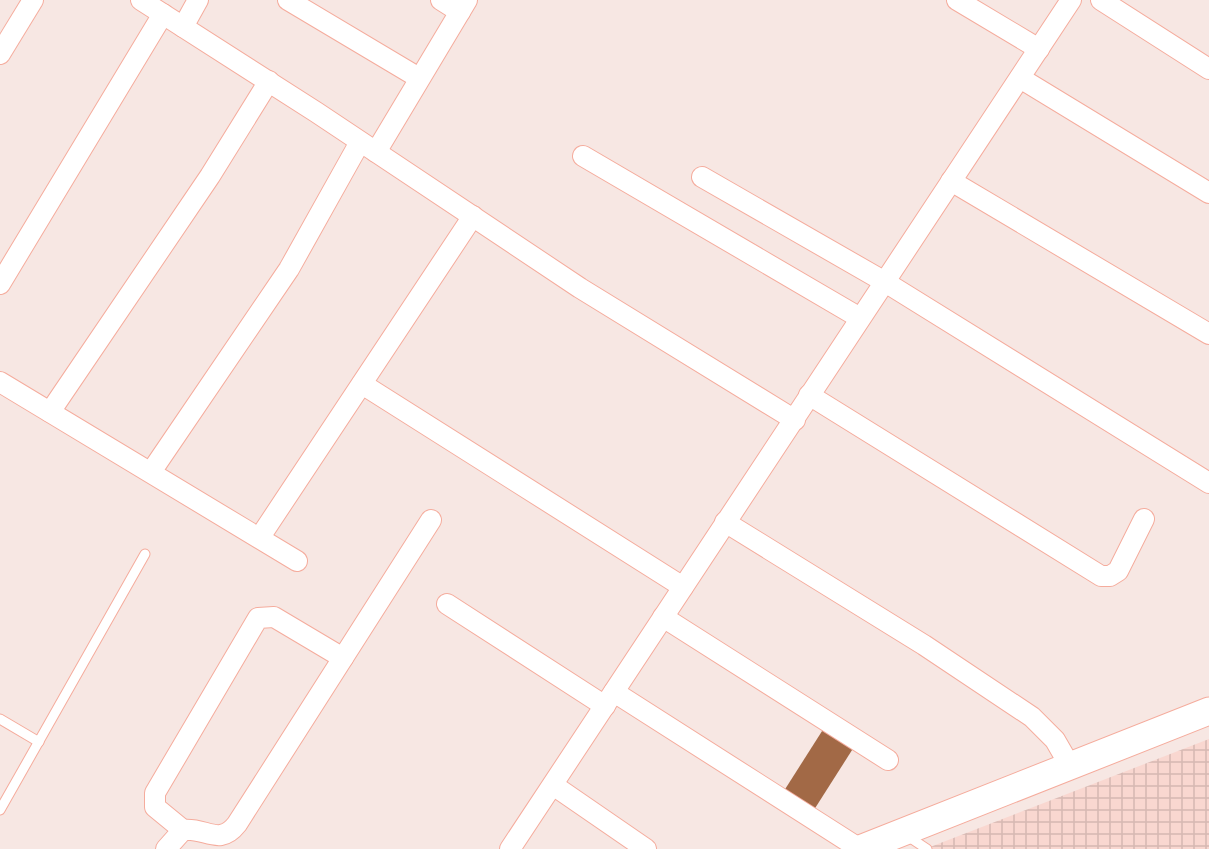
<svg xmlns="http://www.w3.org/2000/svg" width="1209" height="849" viewBox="0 0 1209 849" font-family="'Varela Round',sans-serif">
<defs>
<pattern id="industrial-grid" width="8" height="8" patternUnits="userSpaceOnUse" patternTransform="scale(1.5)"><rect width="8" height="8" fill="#f9d7d0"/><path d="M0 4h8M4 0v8" fill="none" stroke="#d6b8b2"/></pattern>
</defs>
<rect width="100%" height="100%" fill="#f7e7e3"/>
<!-- industrial -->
<path fill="url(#industrial-grid)" d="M1209,739V849H925Z"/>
<!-- building -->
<path fill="#a26946" d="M824,728L854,747L812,813L782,794Z"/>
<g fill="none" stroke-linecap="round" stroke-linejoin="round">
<!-- lane casing -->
<g stroke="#f5ac9d" stroke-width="11">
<g id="lane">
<path d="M0,719L39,742"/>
<path d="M0,810L145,554"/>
<path d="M906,835L927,849"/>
</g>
</g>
<!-- street casing -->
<g stroke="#f5ac9d" stroke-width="22">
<g id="street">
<path d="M141,0L316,112L580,288L795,420"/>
<path d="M288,0L419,78"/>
<path d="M441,0L460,12"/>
<path d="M957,0L1039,49"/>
<path d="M1101,0L1209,69"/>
<path d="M183,27L198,0"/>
<path d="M0,54L33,0"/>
<path d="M1020,78L1209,193"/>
<path d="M376,152L467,0"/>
<path d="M583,156L860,318"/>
<path d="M702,177L885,282L1209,483"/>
<path d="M951,181L1209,334"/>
<path d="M0,284L163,14"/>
<path d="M0,382L297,561"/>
<path d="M362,384L683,587"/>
<path d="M809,395L1101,576H1110L1118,571L1144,519"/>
<path d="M50,412L210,176L269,81"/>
<path d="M151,472L289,269L360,142"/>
<path d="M725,522L924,645L1032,717L1055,740L1070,766"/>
<path d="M260,537L473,216"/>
<path d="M447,604L605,706"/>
<path d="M663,617L888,760"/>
<path d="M614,692L860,849"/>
<path d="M553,785L646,849"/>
<path d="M183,830L155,807V793L258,618L274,617L343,658"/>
<path d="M166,849L183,830C206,827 219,847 237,824L431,520"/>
<path d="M510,849L1071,0"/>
</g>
</g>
<!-- secondary casing -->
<g stroke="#f5ac9d" stroke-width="29">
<path id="secondary" d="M860,849L1209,711"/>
</g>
<!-- lane -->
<use href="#lane" stroke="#fff" stroke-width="9"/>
<!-- street -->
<use href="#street" stroke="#fff" stroke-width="20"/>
<!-- secondary -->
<use href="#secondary" stroke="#fff" stroke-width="27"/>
</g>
</svg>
